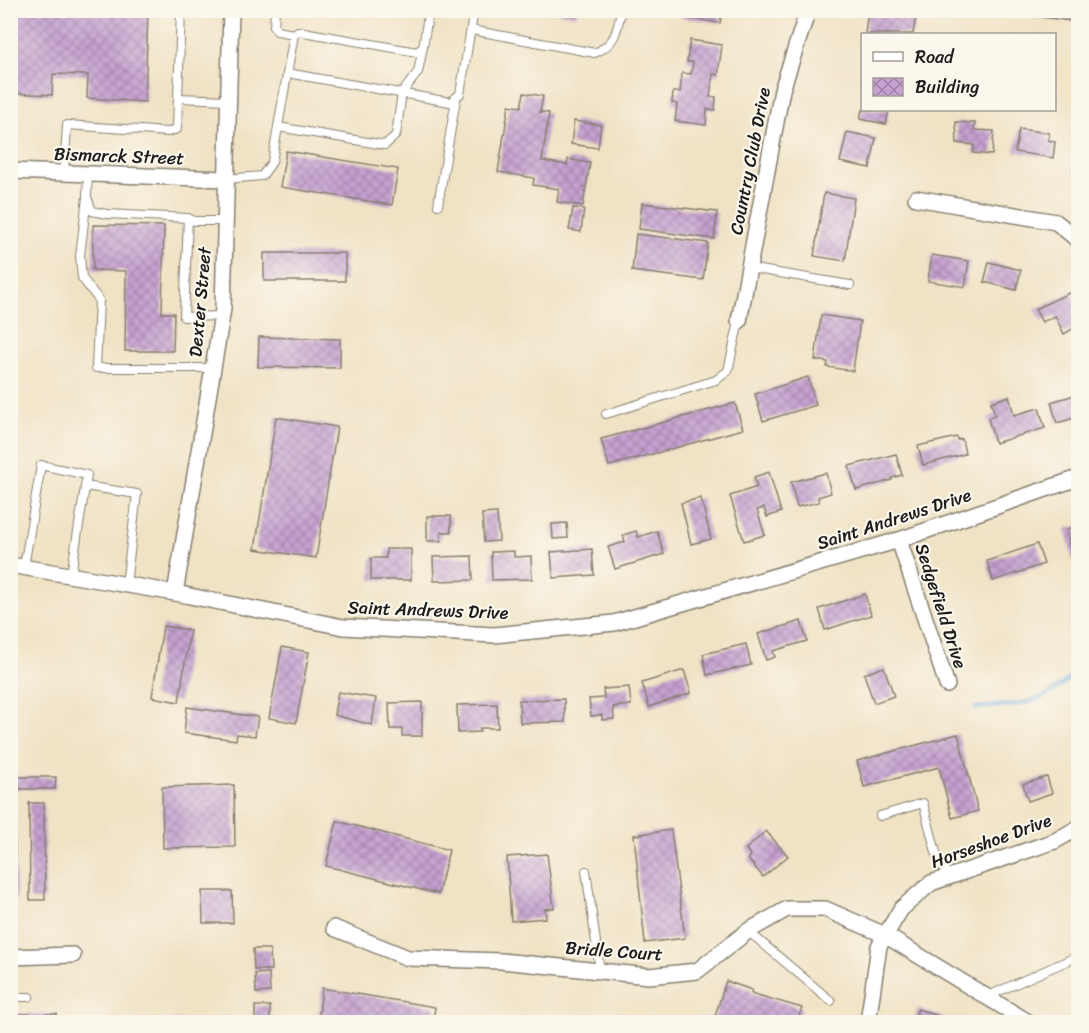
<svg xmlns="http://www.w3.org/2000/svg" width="1089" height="1033" viewBox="0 0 1089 1033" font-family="Sriracha,sans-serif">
<defs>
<pattern id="building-cross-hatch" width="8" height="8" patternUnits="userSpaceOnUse" patternTransform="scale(1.5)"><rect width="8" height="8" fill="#c6a1d1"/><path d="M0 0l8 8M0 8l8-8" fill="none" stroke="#a082a9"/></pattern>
</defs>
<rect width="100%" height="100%" fill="#fbf7ec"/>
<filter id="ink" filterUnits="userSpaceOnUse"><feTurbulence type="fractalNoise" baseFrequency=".0167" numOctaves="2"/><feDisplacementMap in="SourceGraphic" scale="12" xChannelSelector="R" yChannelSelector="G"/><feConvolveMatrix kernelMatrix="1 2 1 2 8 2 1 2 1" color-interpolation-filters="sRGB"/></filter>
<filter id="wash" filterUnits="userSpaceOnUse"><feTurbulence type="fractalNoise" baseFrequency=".008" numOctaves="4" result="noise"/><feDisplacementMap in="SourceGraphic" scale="24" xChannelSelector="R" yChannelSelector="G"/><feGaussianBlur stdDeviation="1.35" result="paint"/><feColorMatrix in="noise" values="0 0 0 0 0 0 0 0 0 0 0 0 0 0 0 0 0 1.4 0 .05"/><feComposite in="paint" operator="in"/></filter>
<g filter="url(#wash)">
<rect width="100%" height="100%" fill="#f0e2c4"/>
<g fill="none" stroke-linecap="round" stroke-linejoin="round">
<!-- stream -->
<path stroke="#6ea9df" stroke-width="4.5" d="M976,708C1026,703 1041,707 1078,670"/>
</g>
<g id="blocks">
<!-- building -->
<g fill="url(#building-cross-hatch)">
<path d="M10,10H148L145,102L87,98L88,75L53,74L52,95L10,93Z"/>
<path d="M381,10H399L398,15Z"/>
<path d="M546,10H577L576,16Z"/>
<path d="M681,10H722L720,23L680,17Z"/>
<path d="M868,10H917L913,34H865Z"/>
<path d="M1035,10H1078V22L1034,16Z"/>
<path d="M690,40L722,45L718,75L713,74L710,97H716L715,110L707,109L706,125L675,121L677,104L672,103L673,92H680L682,73L691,74L693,62H687Z"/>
<path d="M524,93L543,96L540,112L549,113L542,161L567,165L568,159L590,163L583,206L557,202L559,189L533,185L534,178L498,172L509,105L521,107Z"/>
<path d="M862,110H889L886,124L860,119Z"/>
<path d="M574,121L601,125L598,148L571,144Z"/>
<path d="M956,122L975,123L974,130L994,131L992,155L973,153L974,145L957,143Z"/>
<path d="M1019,129L1049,133L1048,140L1055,142L1053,158L1015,152Z"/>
<path d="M847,132L876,138L870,168L840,162Z"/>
<path d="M286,151L398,169L392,205L280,187Z"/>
<path d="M1078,158V171L1073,169Z"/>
<path d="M824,193L854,198L845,261L814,256Z"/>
<path d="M642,203L717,212L714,239L639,229Z"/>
<path d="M573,208L584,209L581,232L569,230Z"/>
<path d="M93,225L164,226L162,313H174L173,351H125L126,271L93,270Z"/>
<path d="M636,234L708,243L703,280L632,271Z"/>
<rect x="264" y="253" width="81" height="28"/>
<path d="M932,255L969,261L965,287L928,281Z"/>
<path d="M989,262L1021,270L1016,290L984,282Z"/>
<path d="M1071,292L1078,308V326L1064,334L1055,316L1042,322L1035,309Z"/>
<path d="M821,315L860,321L853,371L827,367L828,362L815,360Z"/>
<path d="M259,337L340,339V368L258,367Z"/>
<path d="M808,377L816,405L763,421L755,394Z"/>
<path d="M1078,394V417L1057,423L1051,402Z"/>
<path d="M1009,396L1014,415L1039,408L1045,428L995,443L988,418L995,415L991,402Z"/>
<path d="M735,403L743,429L609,466L601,439Z"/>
<path d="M276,417L337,427L316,558L255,549Z"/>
<path d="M957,437L958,440L962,439L965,454L923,465L918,446Z"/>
<path d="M896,454L902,475L892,478V480L856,490L849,466Z"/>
<path d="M769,472L781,512L767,517L764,508L757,510L765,535L744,541L730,496L757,487L754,477Z"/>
<path d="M826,473L831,493L818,497L819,502L797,507L791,482Z"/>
<path d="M701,498L711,539L691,544L681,503Z"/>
<path d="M497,513L499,541L484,542L482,514Z"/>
<path d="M427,516H451V532H441V541H427Z"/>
<path d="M567,523L568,538L553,539L552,524Z"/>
<path d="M1078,526V559L1073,561L1066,529Z"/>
<path d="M636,531L638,537L657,531L664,554L615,569L608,547L625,542L623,535Z"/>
<path d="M1037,544L1044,564L993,581L987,561Z"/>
<path d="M386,549H411V580H371V558H386Z"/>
<path d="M592,549L594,575L553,578L551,552Z"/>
<path d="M514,551V557L531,556L532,579L492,580L491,552Z"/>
<path d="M472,556L473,580L434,581L433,557Z"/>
<path d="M865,594L871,615L825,630L819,609Z"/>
<path d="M801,621L807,641L773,651L775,657L766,660L758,634Z"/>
<path d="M163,626L190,630L179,702L152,697Z"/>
<path d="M746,644L751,665L707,675L703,654Z"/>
<path d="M282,647L309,652L296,723L269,718Z"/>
<path d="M884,667L894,696L874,703L864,674Z"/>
<path d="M684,670L691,693L649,707L642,683Z"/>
<path d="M629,687L631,705L613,707L614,719L602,720V715L591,716L589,699L604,698L603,689Z"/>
<path d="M338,692L376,698L372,725L334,715Z"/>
<path d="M564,699L565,722L520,723L519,700Z"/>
<path d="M422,702V736H402V729H390L389,703Z"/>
<path d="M497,704L498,728H480V732L458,733L457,705Z"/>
<path d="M187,707L258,717L255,736L237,734L236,740L184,733Z"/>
<path d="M958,734L978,811L952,818L939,767L864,787L857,761Z"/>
<path d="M10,777H56L55,789H10Z"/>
<path d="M1047,777L1052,793L1028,801L1023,784Z"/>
<path d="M234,785L235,847L163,848L162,787Z"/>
<path d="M10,803H14L16,900H10Z"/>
<path d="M29,803H44L45,900H30Z"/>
<path d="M337,821L449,850L438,894L326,866Z"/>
<path d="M671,830L685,938L645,943L634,835Z"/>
<path d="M766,831L788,856L763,877L748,859L751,856L746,849Z"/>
<path d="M547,854L554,908L545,909L546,918L511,921L507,857Z"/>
<path d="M202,891H232L233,923H203Z"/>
<path d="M253,949H270L271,970H254Z"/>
<path d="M269,973L270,992L256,993L255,974Z"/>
<path d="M726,981L752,990L751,993L802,1008L797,1022H724L714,1019Z"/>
<path d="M322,988L435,1007L433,1022H318Z"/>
<rect x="255" y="1006" width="15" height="16"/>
<path d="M918,1009L947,1019L946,1022H914Z"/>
<rect x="13" y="1014" width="44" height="8"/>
<rect x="172" y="1020" width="22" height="2"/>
</g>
</g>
</g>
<g filter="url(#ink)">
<use href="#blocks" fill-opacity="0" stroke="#867f70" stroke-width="1.5"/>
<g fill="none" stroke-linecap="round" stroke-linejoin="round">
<!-- lane casing -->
<g stroke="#867f70" stroke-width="10">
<g id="lane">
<path d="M275,10L274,27L277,31L294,34"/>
<path d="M471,30L595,53C616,43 617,32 621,10"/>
<path d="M287,73L450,102L460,94L474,10"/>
<path d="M179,98L228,100"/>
<path d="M278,127L385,145L396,135L402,93L418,72L423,47"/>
<path d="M64,173L67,125L168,132L177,129L181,10"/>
<path d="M88,174L87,197L92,211L107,214L188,218L194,221H225"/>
<path d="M226,179L262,176L272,162L294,34L298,31L417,52L423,47L429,10"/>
<path d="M87,197L80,256L82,278L99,300L96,368H214"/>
<path d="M438,205L456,99"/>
<path d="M188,218L184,317L222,316"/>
<path d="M749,268L850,285"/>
<path d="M606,414L716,380L728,371L739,321"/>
<path d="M85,486L137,494L126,585"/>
<path d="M24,567L41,465L87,475L71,575"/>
<path d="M880,816L923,803L937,856L948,877"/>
<path d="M586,871L600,971"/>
<path d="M748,931L831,1001"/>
<path d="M10,997H29"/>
<path d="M986,997L1078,956"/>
</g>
</g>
<!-- street casing -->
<g stroke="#867f70" stroke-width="18">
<g id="street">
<path d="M10,171L226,179"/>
<path d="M916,198L1056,222L1078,240"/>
<path d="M739,321L782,90L808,10"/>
<path d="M899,540L947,685"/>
<path d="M10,565L175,593L343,627L494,635L614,623L899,540L1078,478"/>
<path d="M175,593L223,309L231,10"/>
<path d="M334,928L408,958L501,961L649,976L697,971L748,931L787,909H825L885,935L1028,1022"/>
<path d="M10,957L73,955"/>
<path d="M868,1022L879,946L901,909L931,883L1055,841L1078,828"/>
</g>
</g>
<!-- lane -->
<use href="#lane" stroke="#fff" stroke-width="8"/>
<!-- street -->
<use href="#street" stroke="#fff" stroke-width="15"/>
</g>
</g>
<g text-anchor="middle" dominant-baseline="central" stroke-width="4.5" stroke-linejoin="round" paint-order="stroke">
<!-- street labels -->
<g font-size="18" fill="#1c1c1c" stroke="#fbf7ec">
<text transform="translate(119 156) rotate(2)">Bismarck Street</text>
<text transform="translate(750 161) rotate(-79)">Country Club Drive</text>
<text transform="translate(200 302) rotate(-85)">Dexter Street</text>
<text transform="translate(894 519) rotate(-18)">Saint Andrews Drive</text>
<text transform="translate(941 606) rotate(72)">Sedgefield Drive</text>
<text transform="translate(428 610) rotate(2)">Saint Andrews Drive</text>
<text transform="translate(991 841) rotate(-20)">Horseshoe Drive</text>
<text transform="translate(614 951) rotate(4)">Bridle Court</text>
</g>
</g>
<!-- margin -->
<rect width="1089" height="1033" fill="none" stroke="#fbf7ec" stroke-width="36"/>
<!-- legend -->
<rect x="861" y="33" width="195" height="78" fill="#fbf7ec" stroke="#a29f99" stroke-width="1.5"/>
<rect x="873" y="52" width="30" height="9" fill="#ffffff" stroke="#a29f99" stroke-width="1.5"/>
<text x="915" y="63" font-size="18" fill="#1c1c1c">Road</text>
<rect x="873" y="78" width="30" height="18" fill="url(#building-cross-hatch)" stroke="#a29f99" stroke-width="1.5"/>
<text x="915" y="93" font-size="18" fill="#1c1c1c">Building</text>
</svg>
